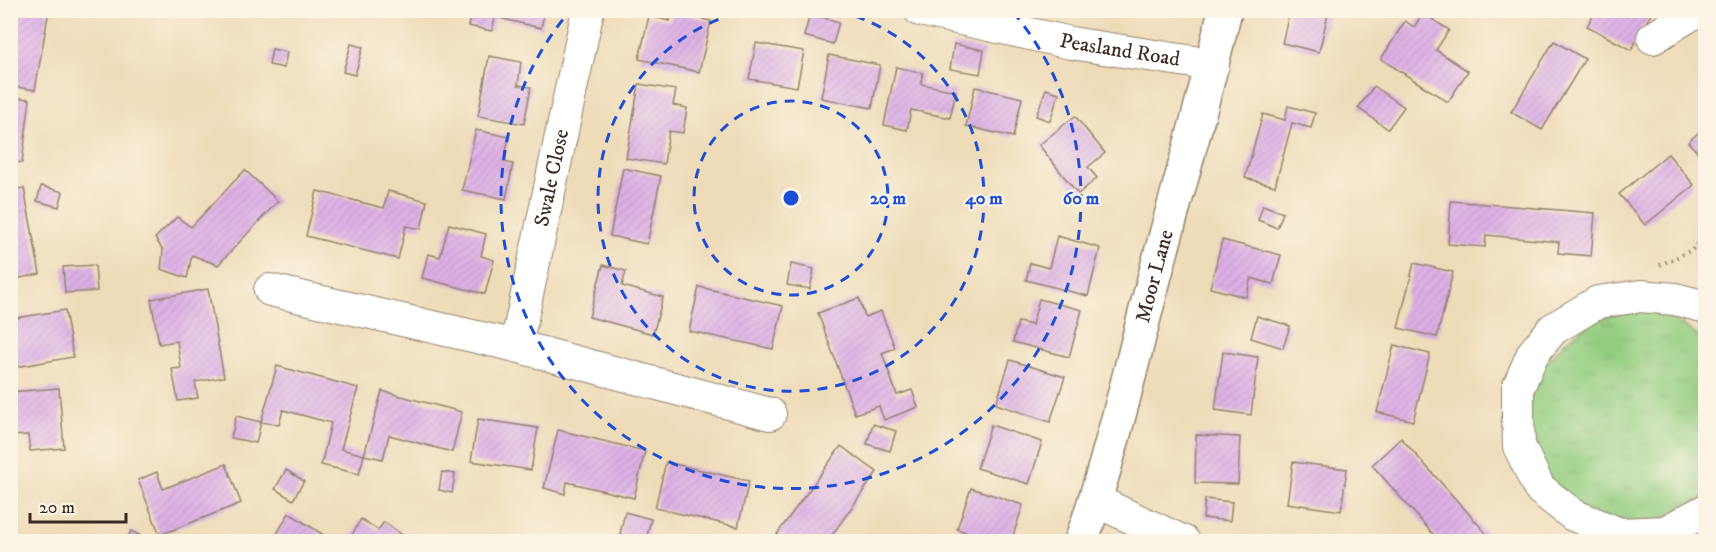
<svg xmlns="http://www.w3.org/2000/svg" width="1716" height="552" viewBox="0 0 1716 552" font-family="'IM FELL DW Pica',serif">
<defs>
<pattern id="grass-tufts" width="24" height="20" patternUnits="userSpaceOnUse" patternTransform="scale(1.5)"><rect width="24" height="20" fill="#93cd80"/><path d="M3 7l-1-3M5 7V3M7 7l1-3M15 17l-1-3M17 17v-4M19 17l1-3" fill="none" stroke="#80b06e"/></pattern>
<pattern id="building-hatch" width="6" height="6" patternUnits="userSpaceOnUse" patternTransform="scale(1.5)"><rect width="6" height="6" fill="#ddb1e6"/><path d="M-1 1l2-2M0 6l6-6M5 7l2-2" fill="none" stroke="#bf98c5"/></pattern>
</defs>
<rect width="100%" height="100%" fill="#fcf5e5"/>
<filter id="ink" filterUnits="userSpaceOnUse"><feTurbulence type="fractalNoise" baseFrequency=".0167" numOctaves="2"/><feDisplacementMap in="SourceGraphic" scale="12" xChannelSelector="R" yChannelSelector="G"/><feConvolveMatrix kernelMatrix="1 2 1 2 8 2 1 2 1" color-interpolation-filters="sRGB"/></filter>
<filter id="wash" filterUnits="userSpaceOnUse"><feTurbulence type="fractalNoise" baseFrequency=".008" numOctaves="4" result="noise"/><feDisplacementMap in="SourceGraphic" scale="24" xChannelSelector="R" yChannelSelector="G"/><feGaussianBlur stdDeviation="1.35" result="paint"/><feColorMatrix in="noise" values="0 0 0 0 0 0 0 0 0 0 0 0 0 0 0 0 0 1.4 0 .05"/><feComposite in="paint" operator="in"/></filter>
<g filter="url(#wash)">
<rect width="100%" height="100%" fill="#eedcb9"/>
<path fill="url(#grass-tufts)" stroke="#677c4f" stroke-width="1.5" d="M1650,311L1681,324L1705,341L1706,496L1666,519L1623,523L1583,509L1556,487L1541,466L1528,430L1530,394L1543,367L1564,343L1592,321L1617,314Z"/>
<g id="blocks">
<g fill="url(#building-hatch)">
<path d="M10,10H49L35,90L10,86Z"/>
<path d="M472,10H545L541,28L495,17L492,31L468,26Z"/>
<path d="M1290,10H1329L1319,52L1282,43Z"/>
<path d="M1596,10H1653L1631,50L1587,26Z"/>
<path d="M672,12L711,21L699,72L639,59L649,16L670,21Z"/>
<path d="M1423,13L1449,30L1436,50L1468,71L1448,102L1381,59L1405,21L1414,27Z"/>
<path d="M810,14L839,22L833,44L804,36Z"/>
<path d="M1554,41L1585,59L1542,130L1511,112Z"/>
<path d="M756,43L804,51L797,87L749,79Z"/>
<path d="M351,44L363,47L355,75L343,72Z"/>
<path d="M954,44L984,50L980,74L950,69Z"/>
<path d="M272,49L287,52L284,68L269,65Z"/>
<path d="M829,55L880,65L872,108L821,98Z"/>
<path d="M489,56L521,62L518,85L531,87L524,124L478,116Z"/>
<path d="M896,67L923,73L921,84L956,91L950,118L911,110L907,130L884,125Z"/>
<path d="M639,84L676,90L673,105L687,108L683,133L669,131L664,164L626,158Z"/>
<path d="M1374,86L1404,107L1388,129L1358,108Z"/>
<path d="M975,87L1022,98L1013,137L966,126Z"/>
<path d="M1046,89L1059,93L1050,121L1036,116Z"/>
<path d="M10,97L30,99L22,163L10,161Z"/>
<path d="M1288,106L1315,113L1311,128L1292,123L1275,186L1245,178L1263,114L1285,120Z"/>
<path d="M1075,116L1105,153L1088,167L1097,178L1078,194L1039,145Z"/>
<path d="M1706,126V161L1688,142Z"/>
<path d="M476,130L509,137L504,162L513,164L506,199L462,190Z"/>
<path d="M1668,154L1694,185L1645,225L1619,194Z"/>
<path d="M623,168L661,176L647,244L610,236Z"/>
<path d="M245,170L278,201L218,265L192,255L187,278L161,269L163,250L155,238L177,217L191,227Z"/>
<path d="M41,186L63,192L59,207L37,201Z"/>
<path d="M24,188L40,274L10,280V190Z"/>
<path d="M317,191L384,208L388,191L427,201L421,229L406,226L398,259L306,236Z"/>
<path d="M1451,201L1595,213L1591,256L1558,253L1559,242L1486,235L1485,247L1448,244Z"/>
<path d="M1263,205L1283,213L1277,228L1258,220Z"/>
<path d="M449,224L486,234L481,256L494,260L485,294L422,278L428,254L440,257Z"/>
<path d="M1057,236L1100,248L1088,296L1026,280L1030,263L1049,268Z"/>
<path d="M1222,240L1281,255L1273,284L1251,278L1246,297L1210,288Z"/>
<path d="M1414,263L1453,272L1437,337L1398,328Z"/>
<path d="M791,264L814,269L810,289L787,285Z"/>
<path d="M95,265L97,291L65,293L63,267Z"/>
<path d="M603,265L626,271L622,286L663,297L653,334L589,317Z"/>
<path d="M699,287L783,306L773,349L689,331Z"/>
<path d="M208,289L224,377L195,382L198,398L178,401L172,369L181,368L177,341L159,344L151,299Z"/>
<path d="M859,298L865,317L881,311L895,348L882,353L897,395L912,390L918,407L884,420L879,406L855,414L818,313Z"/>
<path d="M1039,299L1082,310L1069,357L1013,342L1018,322L1032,325Z"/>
<path d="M65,310L73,357L10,368V319Z"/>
<path d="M1257,316L1290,326L1283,348L1251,338Z"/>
<path d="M1394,345L1430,354L1413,421L1377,412Z"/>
<path d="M1223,352L1258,357L1251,415L1215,410Z"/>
<path d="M1010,360L1065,377L1050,422L996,404Z"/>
<path d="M277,366L358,388L341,449L364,455L359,474L321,465L331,423L283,410L279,425L261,422Z"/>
<path d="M59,388L64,448L30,451L28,435L11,436L10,392Z"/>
<path d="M382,391L462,412L452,452L389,435L383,459L364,455Z"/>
<path d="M236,416L261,422L256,443L231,438Z"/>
<path d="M478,419L538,428L531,470L471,461Z"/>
<path d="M873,424L896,431L890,451L867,444Z"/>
<path d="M991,425L1042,442L1029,484L977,468Z"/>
<path d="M558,430L645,451L634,498L567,482L565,494L544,488Z"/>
<path d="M1196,435L1240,437L1238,484L1195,483Z"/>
<path d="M1401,438L1494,542H1440L1372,465Z"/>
<path d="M841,446L877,472L827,542H787L777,534Z"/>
<path d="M666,462L749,481L738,527L655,508Z"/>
<path d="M1293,462L1347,469L1341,511L1287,503Z"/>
<path d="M226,464L241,503L160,535L138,480L157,472L163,489Z"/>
<path d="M286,470L304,481L293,500L275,489Z"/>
<path d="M442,472L455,474L452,493L439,490Z"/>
<path d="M971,488L1023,505L1011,542H994L957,529Z"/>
<path d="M1205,499L1232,502L1230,521L1203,518Z"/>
<path d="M625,512L651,519L646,540L620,534Z"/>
<path d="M289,513L335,542H272Z"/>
<path d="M361,519L378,530L384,522L404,536L400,542H348Z"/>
<path d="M131,531L153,542H126Z"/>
</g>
</g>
</g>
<g filter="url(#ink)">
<use href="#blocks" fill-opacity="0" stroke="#94836c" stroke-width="1.5"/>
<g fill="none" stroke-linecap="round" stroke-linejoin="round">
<g stroke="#94836c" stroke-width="34">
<g id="minor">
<path id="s1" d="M920,10L1071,43L1213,65"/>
<path d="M1653,38L1698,10"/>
<path d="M270,290L516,346L770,414"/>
<path d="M1706,307L1675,299L1641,296L1598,302L1553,329L1533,353L1518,388V418L1519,446L1539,488L1573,515L1620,534L1665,532L1706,510"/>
<path id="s2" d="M516,346L588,10"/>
<path d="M1096,501L1184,542"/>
</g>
</g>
<g stroke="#94836c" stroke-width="36">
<g id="tertiary">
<path id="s3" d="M1081,542C1111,457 1130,369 1153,283C1177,192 1204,102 1225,10"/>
</g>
</g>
<path stroke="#94836c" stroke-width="4" stroke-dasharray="1.5 4.5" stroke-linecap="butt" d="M1660,265L1692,250L1706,235"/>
<use href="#minor" stroke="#fff" stroke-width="32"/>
<use href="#tertiary" stroke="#fff" stroke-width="33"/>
</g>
</g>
<g fill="none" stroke="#1d4ed8" stroke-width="3" stroke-dasharray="10 8">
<circle cx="791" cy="198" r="97"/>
<path d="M838 11A193 193 0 1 1 744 11"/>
<path d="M1013 12A290 290 0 1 1 569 12"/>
</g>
<g text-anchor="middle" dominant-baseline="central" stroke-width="4.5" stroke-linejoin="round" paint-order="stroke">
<g font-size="21" fill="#3b2a1e" stroke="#fcf5e5">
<text stroke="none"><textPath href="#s1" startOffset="204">Peasland Road</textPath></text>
<text stroke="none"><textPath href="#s2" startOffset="172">Swale Close</textPath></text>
<text stroke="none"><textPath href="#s3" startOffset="276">Moor Lane</textPath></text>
</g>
</g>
<circle cx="791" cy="198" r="9" fill="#1d4ed8" stroke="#fcf5e5" stroke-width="3"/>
<g font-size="18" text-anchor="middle" font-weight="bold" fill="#1d4ed8" stroke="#fcf5e5" stroke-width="4.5" stroke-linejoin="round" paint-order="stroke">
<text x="888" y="204">20 m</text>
<text x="984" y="204">40 m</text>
<text x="1081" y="204">60 m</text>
</g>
<rect width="1716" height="552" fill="none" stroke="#fcf5e5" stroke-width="36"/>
<path d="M30 513v9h96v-9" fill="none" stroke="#3b2a1e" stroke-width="3"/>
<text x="39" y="513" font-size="18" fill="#3b2a1e" stroke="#fcf5e5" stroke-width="4.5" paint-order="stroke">20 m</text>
</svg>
